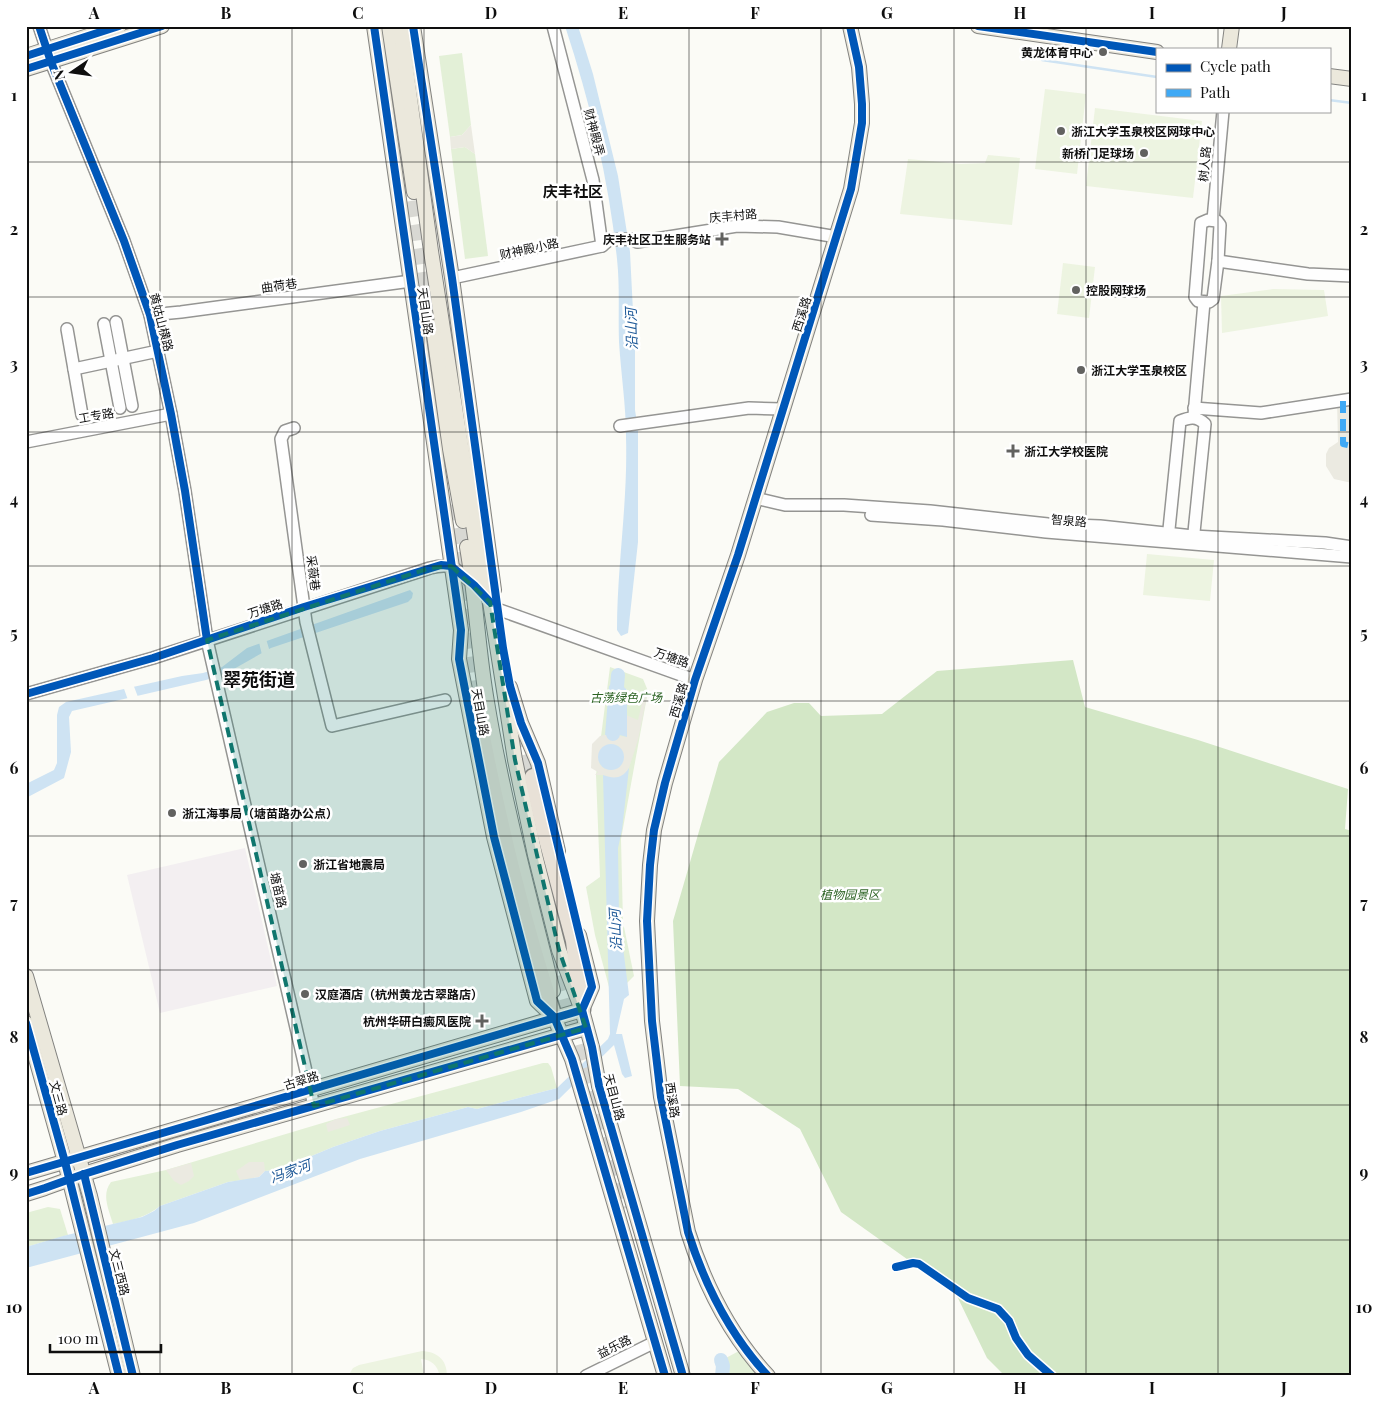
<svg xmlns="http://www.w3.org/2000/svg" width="1378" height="1402" viewBox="0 0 1378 1402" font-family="'Playfair Display','Noto Sans SC',serif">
<rect width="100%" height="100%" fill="#fbfbf6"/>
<path fill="#f3eff1" d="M245,848L277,986L160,1013L127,875Z"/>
<g fill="#e3f0d7">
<path d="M462,53L471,125L462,135L450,137L439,56Z"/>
<path d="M465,147L475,154L488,256L465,259L451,149Z"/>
<path d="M610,667L643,679L648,691L621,839L623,922L634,976L612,998L595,935L586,887L600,877L596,775Z"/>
<path d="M543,1063H548L551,1067L557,1088L477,1109L468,1107L380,1131L333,1147L278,1170L265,1171L251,1179L228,1182L160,1206C147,1217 130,1221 113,1224C109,1210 101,1195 111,1182L166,1170L336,1119Z"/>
<path d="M48,1207L60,1209L68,1235L26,1247V1213Z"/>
<path d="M739,1351L757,1376H725L724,1359Z"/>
</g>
<path fill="#d3e7c6" d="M1073,660L1085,707L1198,740L1348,789L1345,829L1352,831V1376H1005L987,1358L956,1294L841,1212L800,1129L738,1089L680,1086L673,921L719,762L767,712L794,703H809L821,716L882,714L937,671Z"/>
<g fill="#edf4e1">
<path d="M1045,89L1086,94L1077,174L1035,169Z"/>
<path d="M1095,108L1202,121L1193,198L1086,186Z"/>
<path d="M988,155L1020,158L1012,225L900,214L908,159L961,164L985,163Z"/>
<path d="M1063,263L1095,267L1089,318L1057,314Z"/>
<path d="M1273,289L1324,290L1328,316L1222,333L1221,296Z"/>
<path d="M1147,554L1214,560L1210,601L1143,595Z"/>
<path d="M422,1351C438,1352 447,1360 447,1376H440C437,1365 432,1360 421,1359L424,1376H362L361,1373L357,1376H348L353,1368L359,1365Z"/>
</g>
<g fill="#ebeae1" fill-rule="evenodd">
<path d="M471,125L475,154L465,147L451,149L450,137L462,135Z"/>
<path d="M1352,399V483L1334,479L1326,466V454L1329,448L1338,442L1337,401Z"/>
<path d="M648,691L638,740L629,768L625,775L617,778H611L603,775H595L598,772L591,768L592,744L600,736L609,734L626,737V715L638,720L644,695ZM610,744L619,746L605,769L599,763Z"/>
<path d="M347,1118L350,1125L328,1132L326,1124L336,1119Z"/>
<path d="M249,1162H264L265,1171L259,1177L240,1180L236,1171Z"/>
<path d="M191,1163L194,1176L189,1181L181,1185L174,1181L166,1170Z"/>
</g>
<g fill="#cee3f3">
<path d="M565,26H578L593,74L618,176L630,252L635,351V410L638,429V542L628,633L621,636L617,630C617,566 628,502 626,437C626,406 621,374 619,342C618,315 620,287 617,259C609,180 590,102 565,26Z"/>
<path d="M410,590L413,593L412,598L408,602L271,648L225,674L206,680L72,711L69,717L71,752L64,778L26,798V784L54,770L57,763V715L59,707L66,702L182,676L203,673L222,667L247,648Z"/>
<path d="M617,680L627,690V737L616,734L605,735L609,686Z"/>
<circle cx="611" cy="757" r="13"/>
<path d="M629,768L622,830L618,848L619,915L629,995L624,999L616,1034H622L632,1076L625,1078L622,1074L614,1045L559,1099L521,1112L360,1159L194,1223L26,1268V1247L63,1236L142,1217L154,1211L160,1206L228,1182L259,1177L265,1171L278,1170L333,1147L380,1131L468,1107L477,1109L557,1088L608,1039L610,1034L603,775C614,779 622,779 629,768Z"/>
</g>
<g fill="#fbfbf6">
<path d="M266,639L270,652L262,655L259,642Z"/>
<path d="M133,684L138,697L128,700L123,686Z"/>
</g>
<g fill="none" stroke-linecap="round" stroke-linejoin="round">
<g stroke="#cee3f3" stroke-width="2.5">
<path d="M1042,60L1157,77"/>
<path d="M1329,100L1352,103"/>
</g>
<g stroke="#cee3f3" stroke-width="14">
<path d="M613,734L618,675"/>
<path d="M721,1360L723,1366L722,1376"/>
</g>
<g stroke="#d8d8d3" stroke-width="16" stroke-dasharray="16 8" stroke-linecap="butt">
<path d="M409,177L433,343"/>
<path d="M455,504L465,563"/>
<path d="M463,561L467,643L476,706"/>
<path d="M520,731L533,777"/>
<path d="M550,953L623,1209"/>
</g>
<g stroke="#959593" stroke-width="14">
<g id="minor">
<path d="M39,26L51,62L124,241L150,315L171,414L185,491L207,640L314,1106"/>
<path d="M553,26L593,180L602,246"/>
<path d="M1208,220L1217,221L1220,225L1218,261L1213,299L1209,302L1198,301L1195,297L1201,223Z"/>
<path d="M1213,220L1223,111"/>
<path d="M1218,261L1308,274L1352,276"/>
<path d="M452,278L602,246L609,240L632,239L637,242L737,226L778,227L837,237"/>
<path d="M150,315L181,312L411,281"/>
<path d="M116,322L132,406"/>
<path d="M104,324L120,408"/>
<path d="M67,329L82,415"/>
<path d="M74,369L158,351"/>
<path d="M1194,408L1261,413L1352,399"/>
<path d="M1194,415L1204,302"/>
<path d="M620,426L749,408L782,409"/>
<path d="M294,428L285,431L281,439L306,622L332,726L445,700"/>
<path d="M26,442L171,414"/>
<path d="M755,498L785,505H844L930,511L1048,524L1100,526L1193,536L1325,543L1352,547"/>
<path d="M871,515L943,520L1046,532L1352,557"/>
<path d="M1168,539L1180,421C1190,417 1197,416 1205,424L1193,542"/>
<path d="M487,600L497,609L695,680"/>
<path d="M26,694L153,658L430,568C455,562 457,570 475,586"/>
<path d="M586,1376L655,1342"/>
</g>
</g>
<g stroke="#838380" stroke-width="16">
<g id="major">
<path d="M374,26L461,630L459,659L494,837L537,1001L554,1017L572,1059L665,1376"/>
<path d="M389,26L414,192"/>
<path d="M400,26L431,251L477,550L490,602L515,760L535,855L559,950L582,1010L592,1047"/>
<path d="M413,26L452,278L494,590"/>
<path d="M978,26L1157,52"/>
<path d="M1229,49L1232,26"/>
<path d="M26,56L119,26"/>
<path d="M26,69L162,26"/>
<path d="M1329,76L1352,79"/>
<path d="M433,327L450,449L463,521"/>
<path d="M467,547C476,598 478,650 487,702C503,799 529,895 553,991"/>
<path d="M510,687L521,723L538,763L558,851"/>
<path d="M579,935L592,987L582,1010"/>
<path d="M26,976L90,1196L133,1376"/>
<path d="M26,1023L65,1162L119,1376"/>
<path d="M599,1086L683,1376"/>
<path d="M26,1173L582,1010"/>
<path d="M26,1194L45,1188L84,1174L177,1145L586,1028"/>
<path d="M768,1376C730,1335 705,1286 688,1232L661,1097L652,1021L647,921L650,865L654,830L665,783L695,680L738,555L851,189L862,123V104L859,67L850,26"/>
</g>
</g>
<g stroke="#838380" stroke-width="19">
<g id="highway">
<path d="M476,706C496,813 520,914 554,1017"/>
<path d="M533,777L545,832L574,941L582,1010"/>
</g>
</g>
<use href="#minor" stroke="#fefefe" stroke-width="11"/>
<use href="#major" stroke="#ebe8dc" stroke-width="14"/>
<use href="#highway" stroke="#e8e1d7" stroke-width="16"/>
<g stroke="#838380" stroke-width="16" stroke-linecap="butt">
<path id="major-bridge" d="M592,1047L599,1086"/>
</g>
<use href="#major-bridge" stroke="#ebe8dc" stroke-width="14"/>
<path stroke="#3fa9f5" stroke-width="6" stroke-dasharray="12 6" stroke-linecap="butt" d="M1343,401V444L1352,446"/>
<g stroke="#fff" stroke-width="11">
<g id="cycleway">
<path d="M39,26L51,62L124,241L150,315L171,414L185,491L207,640"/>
<path d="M374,26L461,630L459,659L494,837L537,1001L554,1017L572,1059L665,1376"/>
<path d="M413,26L452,278L503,648L510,686L521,723L538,763L592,987L582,1010L592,1047L599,1086L683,1376"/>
<path d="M978,26L1157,52"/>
<path d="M26,56L119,26"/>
<path d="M26,69L162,26"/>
<path d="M26,694L153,658L304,607L441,565L451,566L474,585L490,602"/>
<path d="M26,1023L65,1162L119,1376"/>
<path d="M26,1173L582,1010"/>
<path d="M84,1174L133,1376"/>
<path d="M26,1194L45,1188L84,1174L177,1145L586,1028"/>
<path d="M896,1267L913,1263L919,1264L968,1298L998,1309L1009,1321L1016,1338L1028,1355L1052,1376"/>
<path d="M768,1376C730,1335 705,1286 688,1232L661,1097L652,1021L647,921L650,865L654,830L665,783L695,680L738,555L851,189L862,123V104L859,67L850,26"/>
</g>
</g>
<use href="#cycleway" stroke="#0057b8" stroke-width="8"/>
</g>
<path fill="#0f766e" fill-opacity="0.2" stroke="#0f766e" stroke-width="4" stroke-dasharray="10 6" stroke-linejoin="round" d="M451,566L490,602L515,760L559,950L586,1028L314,1106L207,640L430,568Z"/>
<path fill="none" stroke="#0f0f0f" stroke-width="1" stroke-opacity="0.55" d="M160,26V1376M292,26V1376M424,26V1376M557,26V1376M689,26V1376M821,26V1376M954,26V1376M1086,26V1376M1218,26V49M1218,111V1376M26,162H1352M26,297H1352M26,432H1352M26,566H1352M26,701H1352M26,836H1352M26,970H1352M26,1105H1352M26,1240H1352"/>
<g fill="#626260" stroke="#fff" stroke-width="2">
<circle cx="1103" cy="52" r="5"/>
<circle cx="1061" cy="131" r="5"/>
<circle cx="1144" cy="153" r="5"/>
<path d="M719.5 231.5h5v5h5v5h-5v5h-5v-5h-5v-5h5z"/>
<circle cx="1076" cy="290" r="5"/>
<circle cx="1081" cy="370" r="5"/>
<path d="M1010.5 443.5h5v5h5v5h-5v5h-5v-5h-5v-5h5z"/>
<circle cx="172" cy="813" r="5"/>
<circle cx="303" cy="864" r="5"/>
<circle cx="305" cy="994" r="5"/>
<path d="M479.5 1013.5h5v5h5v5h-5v5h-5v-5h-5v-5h5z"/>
</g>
<g text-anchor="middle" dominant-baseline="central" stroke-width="5" stroke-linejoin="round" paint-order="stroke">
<g font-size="12" font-weight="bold" fill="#0f0f0f" stroke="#fff" text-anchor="start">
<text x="1093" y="52" text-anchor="end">黄龙体育中心</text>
<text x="1071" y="131">浙江大学玉泉校区网球中心</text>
<text x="1134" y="153" text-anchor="end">新桥门足球场</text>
<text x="711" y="239" text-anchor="end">庆丰社区卫生服务站</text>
<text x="1086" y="290">控股网球场</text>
<text x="1091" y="370">浙江大学玉泉校区</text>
<text x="1024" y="451">浙江大学校医院</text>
<text x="182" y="813">浙江海事局（塘苗路办公点）</text>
<text x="313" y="864">浙江省地震局</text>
<text x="315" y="994">汉庭酒店（杭州黄龙古翠路店）</text>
<text x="471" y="1021" text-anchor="end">杭州华研白癜风医院</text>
</g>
<g font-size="12" fill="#0f0f0f" stroke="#fff">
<text transform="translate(595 132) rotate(75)">财神殿弄</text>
<text transform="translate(1204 164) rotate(-85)">树人路</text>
<text transform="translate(733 215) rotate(-5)">庆丰村路</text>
<text transform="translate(529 248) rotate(-12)">财神殿小路</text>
<text transform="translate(279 285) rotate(-8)">曲荷巷</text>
<text transform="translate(426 311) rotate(82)">天目山路</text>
<text transform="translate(801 314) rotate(-72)">西溪路</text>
<text transform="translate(162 322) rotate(75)">黄姑山横路</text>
<text transform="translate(96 415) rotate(-10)">工专路</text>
<text transform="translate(1069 520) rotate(5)">智泉路</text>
<text transform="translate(314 573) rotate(83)">采薇巷</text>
<text transform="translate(265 608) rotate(-18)">万塘路</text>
<text transform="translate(672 657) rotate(19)">万塘路</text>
<text transform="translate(678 700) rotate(-74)">西溪路</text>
<text transform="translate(481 712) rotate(80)">天目山路</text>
<text transform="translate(279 890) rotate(77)">塘苗路</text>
<text transform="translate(301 1080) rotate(-17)">古翠路</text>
<text transform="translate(615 1097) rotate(75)">天目山路</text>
<text transform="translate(59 1098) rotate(75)">文三路</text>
<text transform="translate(673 1100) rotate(81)">西溪路</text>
<text transform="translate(120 1272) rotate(76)">文三西路</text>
<text transform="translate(614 1346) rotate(-26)">益乐路</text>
</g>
<g font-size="12" font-style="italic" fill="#2c6324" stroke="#fff">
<text x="626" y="697">古荡绿色广场</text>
<text x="850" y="894">植物园景区</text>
</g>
<g font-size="14" font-style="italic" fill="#215b99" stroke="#fff">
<text transform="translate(631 329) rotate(-92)">沿山河</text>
<text transform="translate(615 930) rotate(-93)">沿山河</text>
<text transform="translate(290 1171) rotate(-20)">冯家河</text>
</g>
<g font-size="15" font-weight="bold" fill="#0f0f0f" stroke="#fff">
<text x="573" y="191">庆丰社区</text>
</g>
<g font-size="18" font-weight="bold" fill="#0f0f0f" stroke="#fff">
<text x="259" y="679">翠苑街道</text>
</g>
</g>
<rect width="1378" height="1402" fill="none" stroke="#ffffff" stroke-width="55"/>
<rect x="1156" y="48" width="175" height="65" fill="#ffffff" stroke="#9f9f9f"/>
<rect x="1166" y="64" width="25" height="8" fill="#0057b8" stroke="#9f9f9f"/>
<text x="1200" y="72" font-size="15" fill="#0f0f0f">Cycle path</text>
<rect x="1166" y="89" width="25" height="8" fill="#3fa9f5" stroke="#9f9f9f"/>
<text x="1200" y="98" font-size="15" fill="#0f0f0f">Path</text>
<g transform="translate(72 72) rotate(257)" stroke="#ffffff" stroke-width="4" paint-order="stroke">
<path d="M0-4L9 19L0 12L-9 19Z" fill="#0f0f0f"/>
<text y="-8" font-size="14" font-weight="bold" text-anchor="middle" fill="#0f0f0f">N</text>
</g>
<path d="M50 1344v8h111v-8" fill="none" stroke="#0f0f0f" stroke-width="2.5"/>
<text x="58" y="1344" font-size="15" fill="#0f0f0f" stroke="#ffffff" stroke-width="4" paint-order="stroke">100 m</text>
<rect x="28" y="28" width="1322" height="1346" fill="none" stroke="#0f0f0f" stroke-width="2"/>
<g font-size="16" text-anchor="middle" font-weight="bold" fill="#0f0f0f">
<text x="94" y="19">A</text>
<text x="226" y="19">B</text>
<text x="358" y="19">C</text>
<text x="491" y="19">D</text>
<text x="623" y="19">E</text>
<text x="755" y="19">F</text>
<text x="887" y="19">G</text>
<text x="1020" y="19">H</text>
<text x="1152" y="19">I</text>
<text x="1284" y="19">J</text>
<text x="14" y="101">1</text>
<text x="1364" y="101">1</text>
<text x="14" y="235">2</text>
<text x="1364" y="235">2</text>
<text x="14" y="370">3</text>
<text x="1364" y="370">3</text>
<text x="14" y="505">4</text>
<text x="1364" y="505">4</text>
<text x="14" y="639">5</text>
<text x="1364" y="639">5</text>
<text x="14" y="774">6</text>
<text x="1364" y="774">6</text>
<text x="14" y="909">7</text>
<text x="1364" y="909">7</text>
<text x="14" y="1043">8</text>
<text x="1364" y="1043">8</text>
<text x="14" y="1178">9</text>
<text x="1364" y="1178">9</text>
<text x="14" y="1313">10</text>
<text x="1364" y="1313">10</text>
<text x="94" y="1394">A</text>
<text x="226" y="1394">B</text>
<text x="358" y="1394">C</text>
<text x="491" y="1394">D</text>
<text x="623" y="1394">E</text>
<text x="755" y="1394">F</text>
<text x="887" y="1394">G</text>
<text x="1020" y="1394">H</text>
<text x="1152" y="1394">I</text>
<text x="1284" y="1394">J</text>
</g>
</svg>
